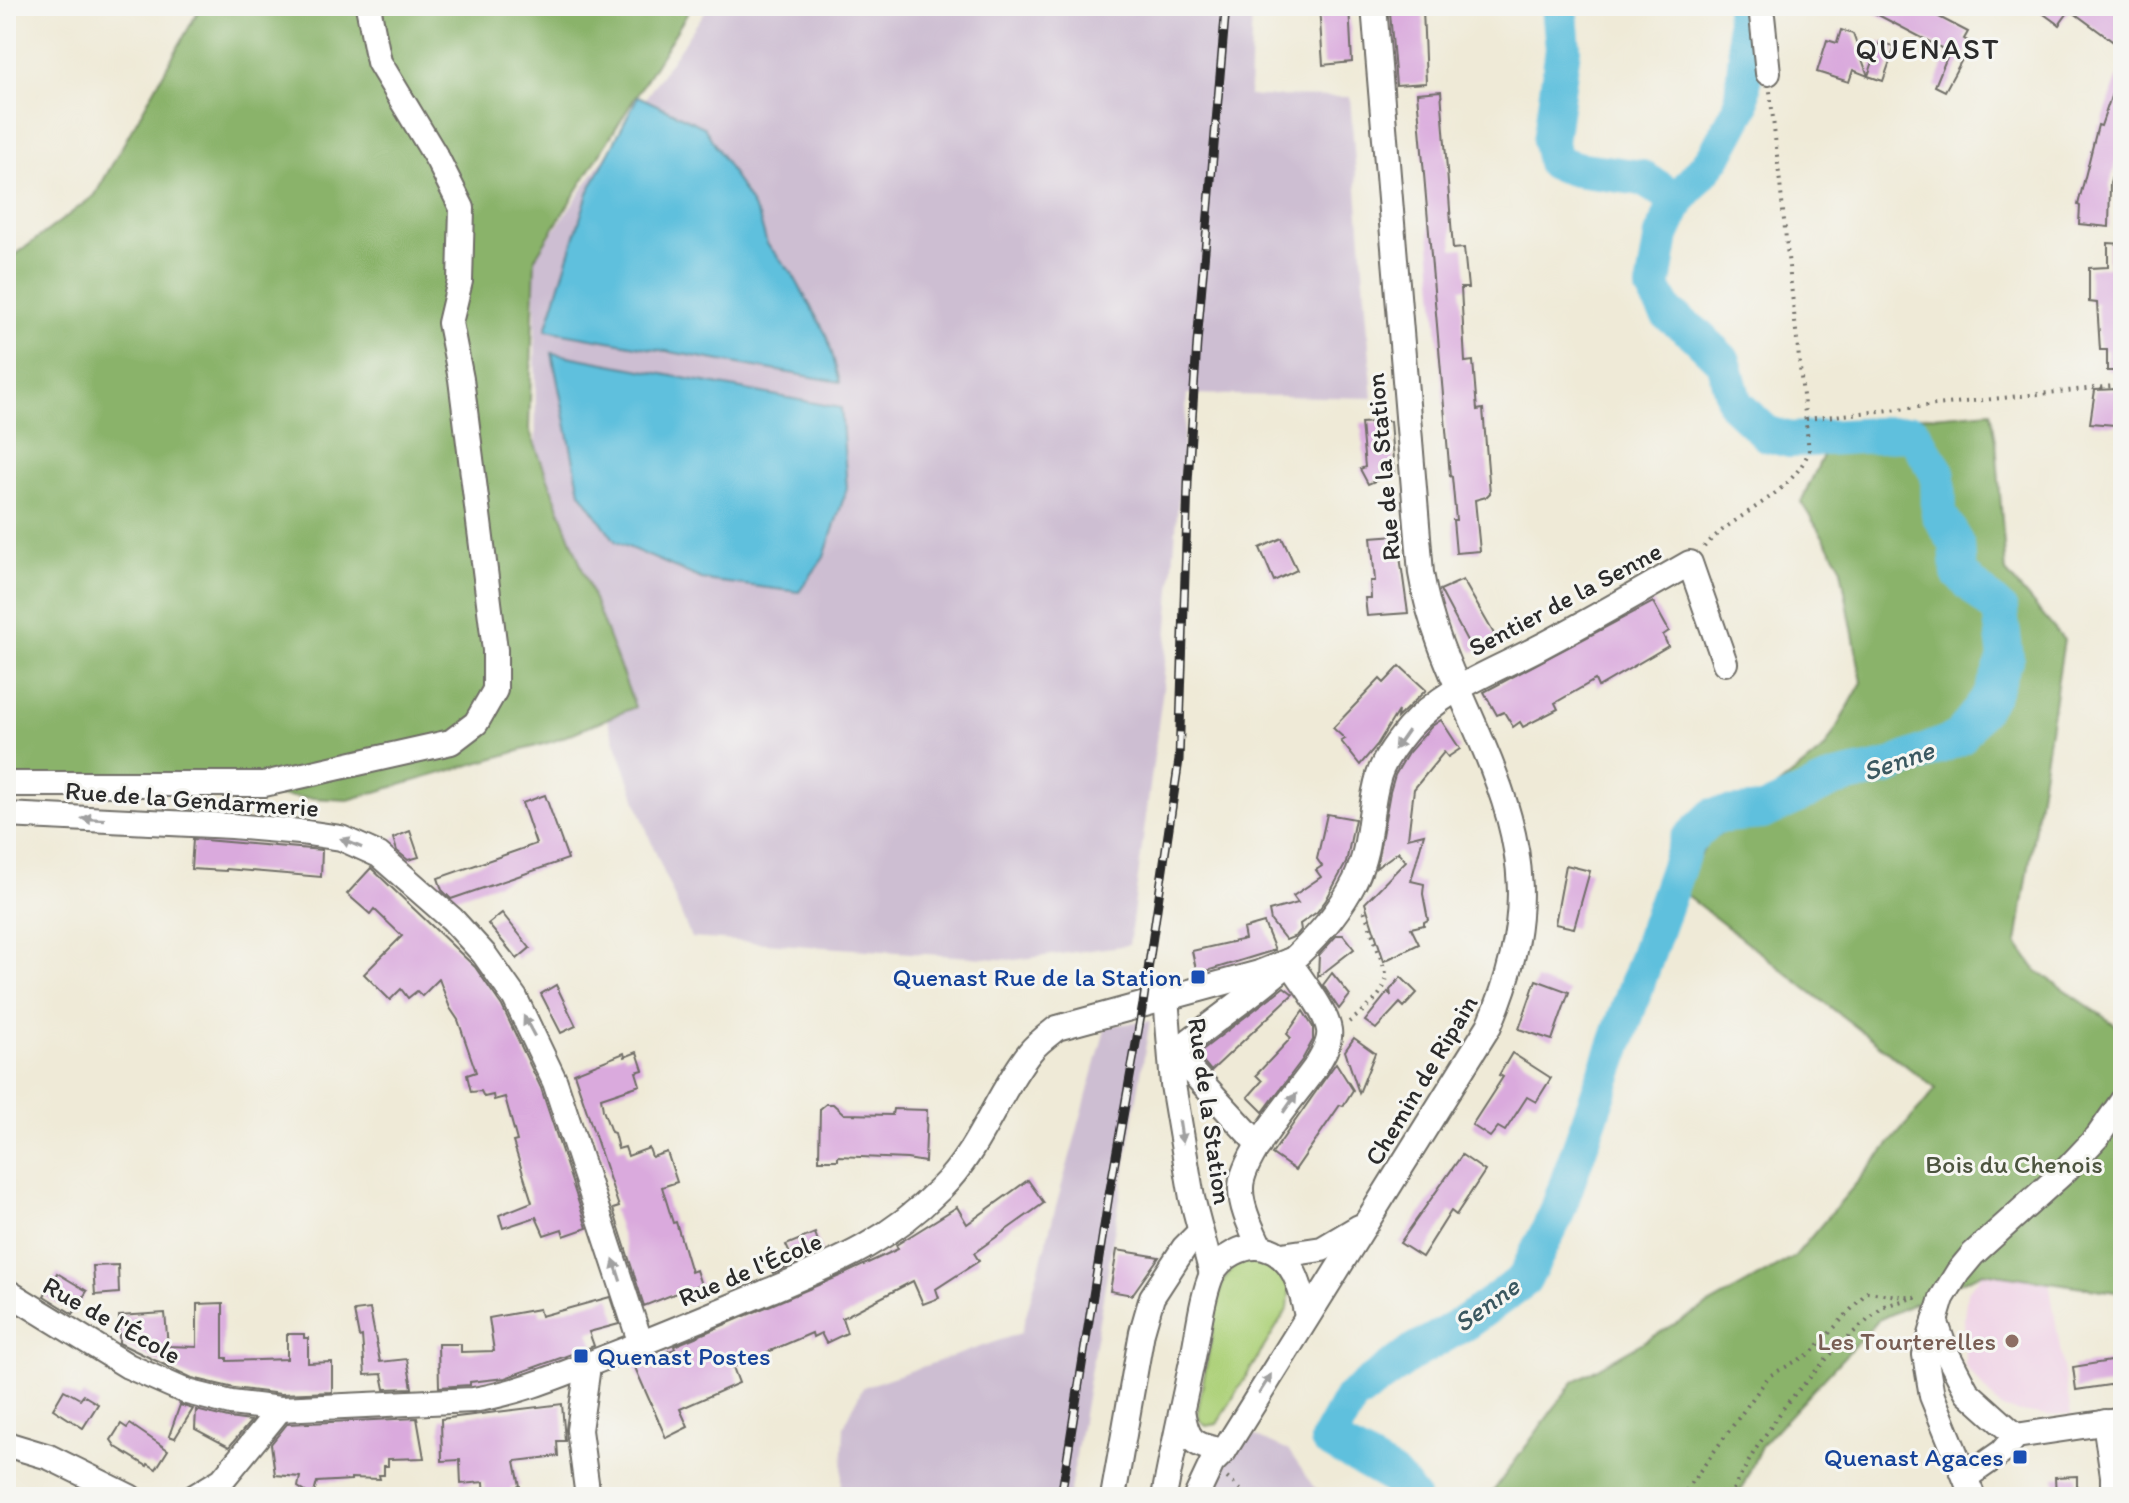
<svg xmlns="http://www.w3.org/2000/svg" width="2129" height="1503" viewBox="0 0 2129 1503" font-family="Itim,sans-serif">
<rect width="100%" height="100%" fill="#f6f6f2"/>
<filter id="ink" filterUnits="userSpaceOnUse"><feTurbulence type="fractalNoise" baseFrequency=".0125" numOctaves="2"/><feDisplacementMap in="SourceGraphic" scale="16" xChannelSelector="R" yChannelSelector="G"/><feConvolveMatrix kernelMatrix="1 2 1 2 8 2 1 2 1" color-interpolation-filters="sRGB"/></filter>
<filter id="wash" filterUnits="userSpaceOnUse"><feTurbulence type="fractalNoise" baseFrequency=".006" numOctaves="4" result="noise"/><feDisplacementMap in="SourceGraphic" scale="32" xChannelSelector="R" yChannelSelector="G"/><feGaussianBlur stdDeviation="1.8" result="paint"/><feColorMatrix in="noise" values="0 0 0 0 0 0 0 0 0 0 0 0 0 0 0 0 0 1.4 0 .05"/><feComposite in="paint" operator="in"/></filter>
<g filter="url(#wash)">
<rect width="100%" height="100%" fill="#efead7"/>
<path fill="#efd0e5" d="M1983,1272L2049,1281L2071,1415L2047,1416L2002,1409L1965,1366L1964,1317L1967,1292Z"/>
<g fill="#cdbed2">
<path d="M709,6H1252L1249,96L1350,97L1373,398L1187,394L1163,688L1129,945L1014,960L691,938L650,839L536,520L535,258Z"/>
<path d="M1150,1021L1069,1497H841L844,1426L863,1387L1021,1333L1106,1026Z"/>
<path d="M1238,1429L1289,1451L1313,1486L1328,1497H1196Z"/>
</g>
<path fill="#aed17a" stroke="#6c7e52" stroke-width="2" d="M1244,1260L1261,1261L1281,1268L1290,1286L1288,1308L1217,1424L1206,1426L1199,1419L1198,1409L1221,1286L1231,1269Z"/>
<g fill="#8ab36a" stroke="#5a6f4a" stroke-width="2">
<path d="M201,6H692L535,258L529,429L635,707L554,741L348,800L6,781V262L95,195Z"/>
<path d="M1991,411L1996,441L2006,572L2064,640L2017,943L2036,970L2123,1030V1293L1983,1272L1878,1320L1761,1446L1738,1497H1489L1573,1382L1795,1256L1936,1089L1682,892L1706,845L1825,748L1862,682L1840,564L1801,502L1838,424Z"/>
</g>
<g fill="#5fc0dd" stroke="#457684" stroke-width="2">
<path d="M638,96L704,127L759,217L767,244L792,273L827,336L840,382L546,330L588,193Z"/>
<path d="M552,353L841,408L847,488L824,557L799,592L704,580L616,542L580,492Z"/>
</g>
<g fill="none" stroke-linecap="round" stroke-linejoin="round">
<g stroke="#5fc0dd" stroke-width="36">
<path d="M1559,6L1563,48L1550,142L1554,162L1576,169L1642,178L1678,200"/>
<path d="M1411,1497L1392,1476L1328,1440L1351,1398L1411,1354L1466,1322L1524,1280L1556,1215L1687,841L1713,816L1763,812L1835,779L1886,768L1959,738L1991,695L2006,658L2000,611L1959,573L1957,544L1939,514L1938,474L1913,433L1790,440L1767,434L1735,404L1723,361L1694,333L1668,314L1653,289L1662,235L1678,200L1715,156L1741,107L1746,54L1743,6"/>
</g>
</g>
<g id="blocks">
<g fill="#daaadd">
<path d="M1319,6H1349L1352,62L1323,65Z"/>
<path d="M1861,6H1918L1968,32L1964,39L1971,43L1945,91L1935,86L1949,52Z"/>
<path d="M2033,6H2114L2123,13V49L2070,10L2059,25Z"/>
<path d="M1423,9L1426,83L1396,85L1390,12Z"/>
<path d="M1841,30L1853,34L1868,76L1853,70L1849,82L1817,72L1827,40L1837,43Z"/>
<path d="M1880,42L1895,47L1883,81L1868,76Z"/>
<path d="M2120,70H2123V135L2110,184L2109,227L2079,224L2080,206L2078,205L2098,125L2101,126Z"/>
<path d="M1441,91L1453,249L1464,248L1468,288H1461L1465,362L1473,361L1477,410L1483,409L1490,493L1486,497L1475,500L1480,551L1456,553L1453,520H1456L1452,477L1450,476L1417,93Z"/>
<path d="M2108,243L2123,244V371H2107V350H2100L2097,303L2089,302V268L2108,267Z"/>
<path d="M2118,389L2115,425L2090,423L2095,390Z"/>
<path d="M1390,421L1394,473L1368,484L1360,469L1365,467L1361,423Z"/>
<path d="M1397,535L1408,613L1367,616L1365,598H1371L1370,581H1375L1371,537Z"/>
<path d="M1282,538L1297,570L1274,581L1260,548Z"/>
<path d="M1463,580L1497,639L1473,652L1440,590Z"/>
<path d="M1653,602L1669,631L1663,635L1668,646L1598,687L1595,680L1555,703L1558,709L1523,727L1520,722L1513,727L1504,712L1497,715L1484,692Z"/>
<path d="M1400,666L1426,690L1397,718L1398,711L1377,745L1360,765L1341,741L1345,739L1333,728L1380,679L1384,683Z"/>
<path d="M1441,720L1460,749L1448,757L1444,752L1414,789L1408,838L1424,834L1411,881L1424,884L1423,894L1428,920L1424,922V925L1411,928L1419,944L1384,961L1365,903L1406,861L1398,852L1376,868L1390,792L1395,775L1408,753L1432,726Z"/>
<path d="M545,795L568,859L451,899L442,890L438,878L536,844L522,803Z"/>
<path d="M1327,814L1355,819L1346,863L1326,900L1317,912L1300,924L1301,930L1296,936L1286,940L1271,921L1269,911L1298,903L1293,896L1321,877L1316,870L1322,866L1317,859Z"/>
<path d="M410,831L419,857L408,860L397,851L393,838Z"/>
<path d="M193,839L322,850L321,877L226,869V871L191,869Z"/>
<path d="M1566,865L1590,871L1574,928L1555,924Z"/>
<path d="M371,868L475,967L502,1006L541,1088L587,1228L564,1236L562,1229L544,1235L536,1217L503,1228L499,1215L532,1202L513,1142L517,1141L505,1097L494,1100L493,1095L484,1097L481,1091L471,1092L467,1075L476,1072L458,1020L450,1008L439,979L422,996L417,991L408,998L401,989L390,1000L364,974L402,936L374,909L370,914L347,894Z"/>
<path d="M502,913L530,948L517,959L488,924Z"/>
<path d="M1264,923L1275,950L1197,974L1192,951L1245,939L1243,929Z"/>
<path d="M1337,935H1343L1354,949L1318,977L1319,955Z"/>
<path d="M1332,973L1350,995L1339,1009L1323,985Z"/>
<path d="M1401,977L1417,993L1404,1007L1400,1003L1376,1029L1365,1021L1388,992L1391,996L1390,990Z"/>
<path d="M1536,980L1569,992L1552,1040L1519,1029Z"/>
<path d="M556,985L576,1026L561,1033L541,994Z"/>
<path d="M1284,987L1293,994L1211,1071L1197,1054Z"/>
<path d="M1303,1011L1313,1027V1040L1302,1060L1263,1112L1248,1097L1262,1081L1256,1075L1291,1038L1287,1034Z"/>
<path d="M1354,1038L1375,1053L1359,1093L1345,1051Z"/>
<path d="M637,1052L643,1070L636,1072L640,1085L601,1098L603,1110L611,1132L614,1133L618,1149L625,1147L628,1156L649,1148L652,1157L667,1152L677,1182L662,1187L673,1223L676,1222L691,1272L696,1270L701,1285L696,1286L700,1297L683,1302L679,1292L644,1306L613,1209L619,1207L574,1073L624,1053L625,1057Z"/>
<path d="M1512,1053L1551,1078L1536,1102L1527,1097L1505,1131L1498,1127L1490,1137L1472,1125L1503,1077L1499,1075Z"/>
<path d="M1336,1063L1353,1090L1343,1106L1340,1105L1295,1170L1272,1154Z"/>
<path d="M826,1104H833L844,1114L892,1115L893,1109L927,1110L925,1162L907,1159L838,1156V1160H819L820,1109Z"/>
<path d="M1462,1155L1485,1171L1456,1215L1451,1211L1422,1257L1400,1243Z"/>
<path d="M1028,1180L1044,1203L974,1253L979,1261L936,1289L939,1298L923,1304L913,1281L842,1318L847,1333L826,1343L821,1333L813,1337L812,1333L733,1367L739,1383L680,1409L688,1427L666,1438L633,1363L675,1349L674,1346L842,1275L898,1249L896,1245L957,1207L967,1224Z"/>
<path d="M815,1233L822,1252L773,1273L769,1265L791,1256L786,1245Z"/>
<path d="M1117,1250L1159,1257L1132,1295L1110,1291Z"/>
<path d="M118,1265L119,1293L95,1295L93,1266Z"/>
<path d="M57,1273L87,1291L73,1314L44,1296Z"/>
<path d="M610,1297L619,1324L589,1332L594,1346L505,1378L470,1382V1385L439,1387L438,1344H461V1352L494,1351L489,1318L539,1309L541,1316Z"/>
<path d="M223,1303V1358H227V1361L287,1359V1334H304V1338H308V1363L332,1362V1392L281,1394L234,1388L192,1378L119,1343V1316L165,1313L168,1346L197,1347V1304Z"/>
<path d="M370,1309L380,1362L407,1359L412,1388L385,1389L382,1374L365,1375L362,1336L359,1337L354,1311Z"/>
<path d="M2123,1359V1383L2076,1390L2073,1367Z"/>
<path d="M64,1390L80,1399L83,1395L98,1404L83,1428L53,1409Z"/>
<path d="M562,1404L565,1441H557L558,1456L515,1461L520,1486L511,1488L512,1497H485L484,1482L461,1484L460,1460L442,1461L441,1419Z"/>
<path d="M180,1405L193,1409L175,1438L169,1436Z"/>
<path d="M196,1410L228,1418L251,1421L229,1447L195,1429Z"/>
<path d="M417,1418L424,1458L388,1459V1466H384V1475H379L380,1479L351,1478V1480L317,1482L313,1497L298,1487L300,1477L275,1475L271,1444L287,1424Z"/>
<path d="M121,1424L127,1428L130,1424L168,1450L156,1469L148,1464L147,1466L116,1447L111,1440Z"/>
<path d="M2077,1476V1497H2056L2055,1477Z"/>
</g>
</g>
</g>
<g filter="url(#ink)">
<use href="#blocks" fill-opacity="0" stroke="#706e67" stroke-width="2"/>
<g fill="none" stroke-linecap="round" stroke-linejoin="round">
<g stroke="#706e67" stroke-width="28">
<g id="minor">
<path d="M1761,6L1768,73"/>
<path d="M6,784H264L451,742L476,723L495,690V650L461,379L450,323L460,281L462,208L438,160L379,62L368,6"/>
<path d="M6,815L232,826L300,832L341,838L379,855L452,919L484,954L515,998L555,1082L641,1344"/>
<path d="M1166,997L1173,1085L1192,1198L1212,1274"/>
<path d="M1172,1055C1236,1001 1316,958 1355,881C1372,846 1368,810 1379,775C1384,759 1398,741 1408,729C1443,689 1490,673 1536,649C1588,622 1639,592 1690,563L1725,663"/>
<path d="M1172,1055L1193,1073L1259,1145"/>
<path d="M1260,1247C1252,1229 1241,1209 1241,1189C1240,1158 1295,1096 1314,1069C1321,1058 1331,1043 1329,1030C1326,1010 1300,979 1289,961"/>
<path d="M1282,1255L1322,1249L1359,1227"/>
<path d="M6,1291L128,1366L187,1392L231,1403L280,1409L473,1400C523,1392 565,1373 612,1355C663,1335 713,1314 764,1293C833,1264 886,1244 940,1189C980,1150 996,1095 1030,1052C1037,1043 1048,1035 1057,1028L1259,973L1289,961"/>
<path d="M1935,1320L1946,1352L1967,1392L2016,1436"/>
<path d="M588,1366L579,1430L588,1497"/>
<path d="M1182,1410C1187,1442 1193,1445 1224,1451"/>
<path d="M2105,1422L2113,1476V1497"/>
<path d="M6,1444L49,1457L130,1497"/>
<path d="M1966,1477L2002,1452L2016,1436L2123,1420"/>
<path d="M194,1497L222,1480L280,1409"/>
<path d="M1113,1497L1142,1332L1152,1297L1184,1248L1200,1232"/>
<path d="M1164,1497C1173,1448 1184,1400 1194,1352C1199,1327 1202,1297 1212,1274C1220,1257 1246,1243 1264,1248C1295,1256 1301,1289 1307,1316"/>
<path d="M1196,1497L1212,1463L1224,1451L1489,1026C1535,921 1527,848 1483,745C1459,688 1431,635 1421,573L1374,6"/>
<path d="M1973,1497L1932,1396L1925,1355L1942,1298L1958,1272L1973,1254L2066,1170L2098,1136L2123,1100"/>
</g>
</g>
<g stroke="#706e67" stroke-width="4" stroke-dasharray="2 6" stroke-linecap="butt">
<path d="M1806,419L2123,385"/>
<path d="M1704,547C1735,512 1791,497 1809,451L1770,91"/>
<path d="M1349,1022C1364,1011 1385,995 1387,976L1363,907"/>
<path d="M1227,1478L1249,1497"/>
<path d="M1681,1497L1769,1376L1811,1353L1867,1292L1915,1298L1921,1294"/>
<path d="M1729,1497L1755,1450L1787,1403L1840,1344L1884,1306L1913,1298"/>
</g>
<use href="#minor" stroke="#fff" stroke-width="24"/>
<g stroke="#2b2b2b" stroke-width="9">
<path id="rail" d="M1061,1497L1109,1195L1143,1004L1179,760L1188,482L1197,343L1226,6"/>
</g>
<use href="#rail" stroke="#f6f6f2" stroke-width="6" stroke-dasharray="18" stroke-linecap="butt"/>
</g>
<defs><path id="oneway-solid" d="M-6-.8H1V-3.2L6.5 0L1 3.2V.8H-6Z" transform="scale(2)"/></defs>
<g fill="#a0a0a0">
<use href="#oneway-solid" transform="translate(1401 740) rotate(125)"/>
<use href="#oneway-solid" transform="translate(93 819) rotate(-177)"/>
<use href="#oneway-solid" transform="translate(351 843) rotate(-157)"/>
<use href="#oneway-solid" transform="translate(529 1026) rotate(-118)"/>
<use href="#oneway-solid" transform="translate(1290 1103) rotate(-55)"/>
<use href="#oneway-solid" transform="translate(1181 1132) rotate(81)"/>
<use href="#oneway-solid" transform="translate(617 1270) rotate(-108)"/>
<use href="#oneway-solid" transform="translate(1265 1384) rotate(-58)"/>
</g>
</g>
<g fill="#1a4fb4" stroke="#f6f6f2" stroke-width="3">
<rect x="1190" y="969" width="16" height="16" rx="4"/>
<rect x="573" y="1348" width="16" height="16" rx="4"/>
<rect x="2012" y="1449" width="16" height="16" rx="4"/>
</g>
<circle fill="#8d6e63" stroke="#f6f6f2" stroke-width="3" cx="2012" cy="1341" r="8"/>
<g text-anchor="middle" dominant-baseline="central" stroke-width="6" stroke-linejoin="round" paint-order="stroke">
<g font-size="26" fill="#2b2b2b" stroke="#f6f6f2">
<text transform="translate(1383 467) rotate(-95)">Rue de la Station</text>
<text transform="translate(1565 599) rotate(-28)">Sentier de la Senne</text>
<text transform="translate(192 799) rotate(4)">Rue de la Gendarmerie</text>
<text transform="translate(1421 1080) rotate(-59)">Chemin de Ripain</text>
<text transform="translate(1210 1111) rotate(82)">Rue de la Station</text>
<text transform="translate(750 1269) rotate(-23)">Rue de l'École</text>
<text transform="translate(112 1320) rotate(29)">Rue de l'École</text>
</g>
<g font-size="26" fill="#164399" stroke="#f6f6f2" text-anchor="end">
<text x="1182" y="977">Quenast Rue de la Station</text>
<text x="597" y="1356" text-anchor="start">Quenast Postes</text>
<text x="2004" y="1457">Quenast Agaces</text>
</g>
<g font-size="26" fill="#4c543f" stroke="#f6f6f2">
<text x="2014" y="1164">Bois du Chenois</text>
</g>
<g font-size="26" fill="#785e54" stroke="#f6f6f2" text-anchor="end">
<text x="1996" y="1341">Les Tourterelles</text>
</g>
<g font-size="28" font-style="italic" fill="#3b5860" stroke="#f6f6f2">
<text transform="translate(1898 760) rotate(-19)">Senne</text>
<text transform="translate(1486 1304) rotate(-36)">Senne</text>
</g>
<g font-size="30" letter-spacing="2" fill="#2b2b2b" stroke="#f6f6f2">
<text x="1928" y="48">QUENAST</text>
</g>
</g>
<rect width="2129" height="1503" fill="none" stroke="#f6f6f2" stroke-width="32"/>
</svg>
